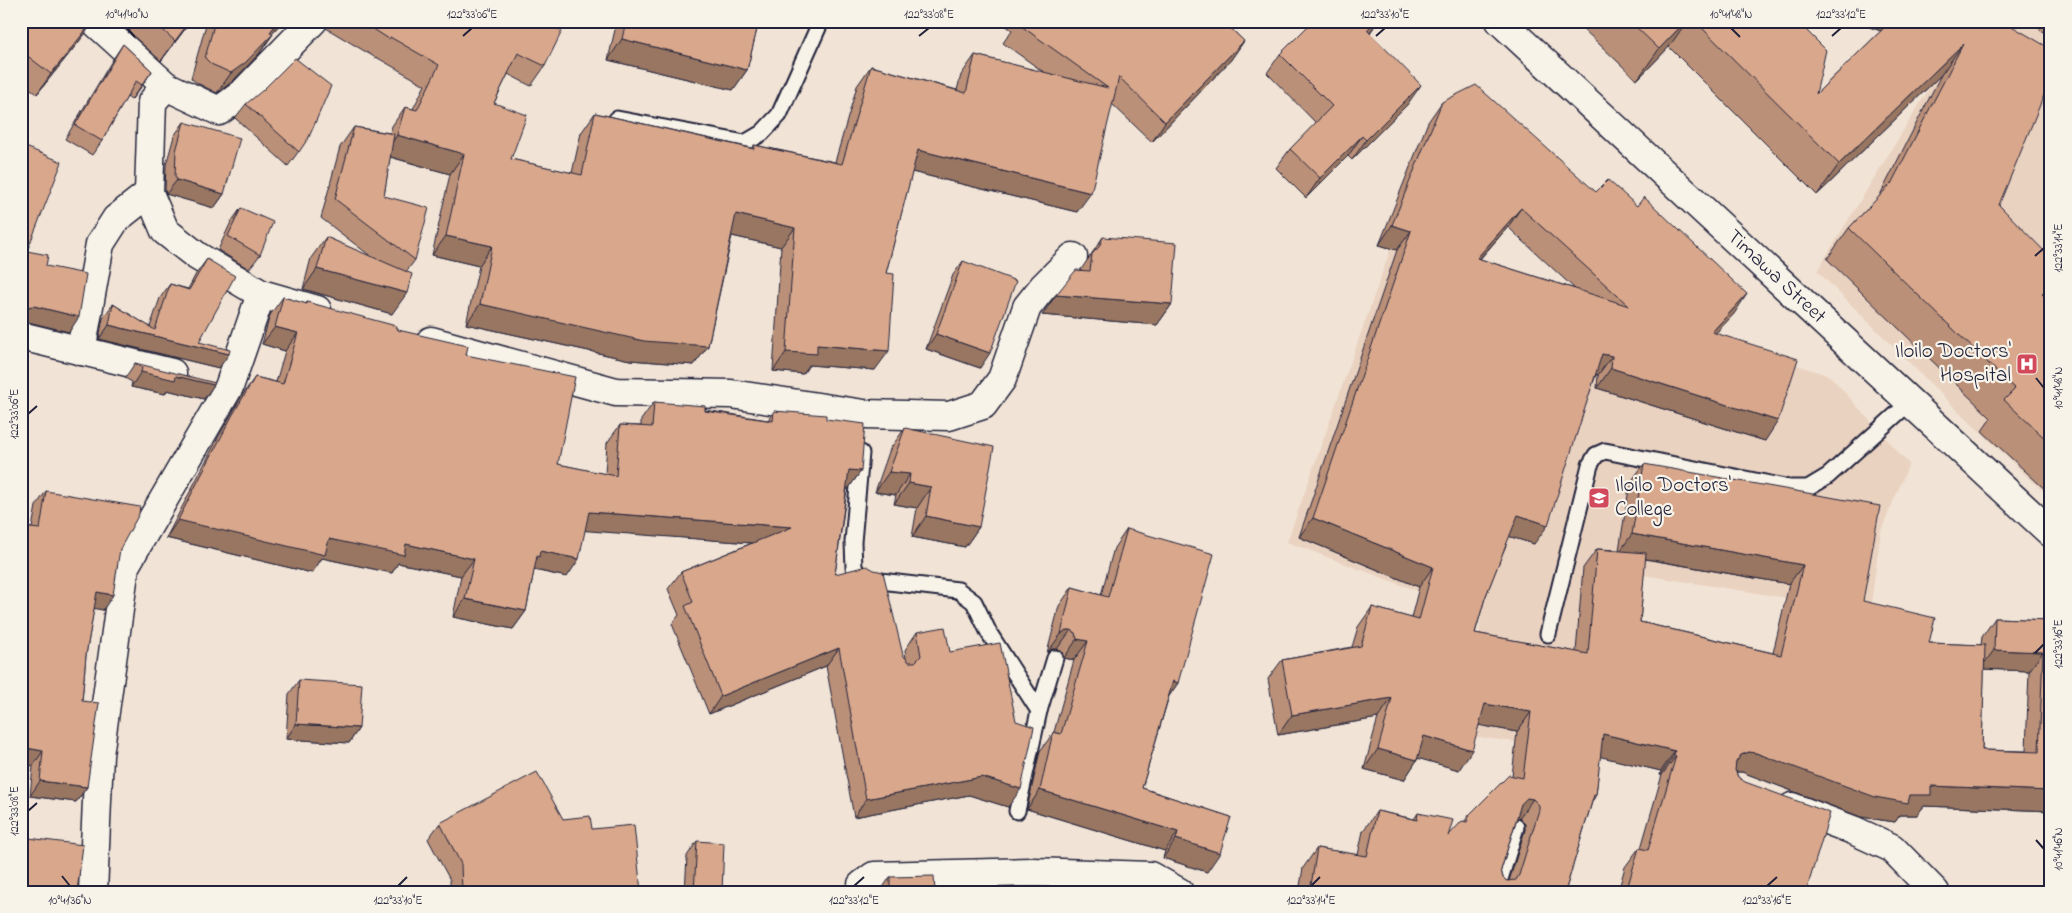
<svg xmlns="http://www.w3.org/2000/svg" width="2072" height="913" viewBox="0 0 2072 913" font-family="'Indie Flower',sans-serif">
<rect width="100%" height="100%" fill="#f1e4d6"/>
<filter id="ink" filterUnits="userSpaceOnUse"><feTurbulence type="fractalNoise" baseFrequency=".02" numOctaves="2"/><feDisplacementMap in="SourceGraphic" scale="10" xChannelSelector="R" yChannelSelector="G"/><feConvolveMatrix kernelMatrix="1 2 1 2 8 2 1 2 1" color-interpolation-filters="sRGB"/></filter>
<g filter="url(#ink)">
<g fill="#ead2c0">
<path d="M1895,21H2051V499L1958,411L1817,271L1941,69Z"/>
<path d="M1397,231L1830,376L1909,464L1881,531L1870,611L1643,575L1614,755L1470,736L1481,615L1287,542Z"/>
</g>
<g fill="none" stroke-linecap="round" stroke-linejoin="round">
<g stroke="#22223b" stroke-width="19">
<g id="lane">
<path d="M617,119L745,143L762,133L779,115L821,21"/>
<path d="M861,453L853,542L854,568L863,579L958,590L974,602L989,633L1039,711"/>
<path d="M1548,634L1590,465L1596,455L1605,451L1790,488H1808L1828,476L1910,402"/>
<path d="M1017,811L1039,711L1055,658"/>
<path d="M1496,892L1516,827"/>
</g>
</g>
<g stroke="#22223b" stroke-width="31">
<g id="street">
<path d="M94,21L166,86"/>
<path d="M313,21L242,94L219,111L166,86L152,102L149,193L165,231L197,256L261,294L317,310"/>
<path d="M21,336L172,373"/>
<path d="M431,341L616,392L731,394L864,414L949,416L983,405L1002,379L1027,307L1043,287L1073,257"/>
<path d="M81,351L100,244L116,219L149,193"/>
<path d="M1792,807L1853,830L1892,848L1935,892"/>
<path d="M93,892L99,755L125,566L229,387L261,294"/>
<path d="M863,892L862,885L874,876L1032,872L1150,876L1179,892"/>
</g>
</g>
<g stroke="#22223b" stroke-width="31">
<path id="secondary" d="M1500,21L2051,533"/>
</g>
<use href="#lane" stroke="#f7f3e8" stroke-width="15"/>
<use href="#street" stroke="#f7f3e8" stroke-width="28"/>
<use href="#secondary" stroke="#f7f3e8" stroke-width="28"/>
</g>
<g fill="#bb9078" stroke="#22223b" fill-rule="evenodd">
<path d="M21,21L85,34L37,94L21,81Z"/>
<path d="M135,21H191L161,61L129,32Z"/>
<path d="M207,21H283L272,33L273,34L259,54L232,82L217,93L197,83L191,78Z"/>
<path d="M328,21H549L548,24L545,66L531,86L508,74L494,103L511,159L572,173L581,133L595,113L752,148L754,145L835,162L857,86L871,66L957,90L961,75L975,55L1045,73L1003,43L1012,30L999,21H1223L1244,41L1230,61L1152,142L1112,104L1077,212L912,172L886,273L875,370L809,365L803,374L773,371L781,247L732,236L708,346L694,365L630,360L466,324L479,266L432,255L450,174L390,157L384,196L415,260L406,272L392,314L303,289L311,258L326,237L373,258L321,218L340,147L354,127L390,133L392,126L405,107L413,109L425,85L376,57V58L326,28Z"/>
<path d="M617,21H759L747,70L733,90L608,60Z"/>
<path d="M1313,21H1378L1370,33L1407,105L1352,160L1348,156L1306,198L1276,168L1290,149L1316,123L1267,73L1280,54Z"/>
<path d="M1580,21H1797L1816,94L1881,31L1853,21H2003L1999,205L2051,291L2046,298L2051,302V495L1982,431L1991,418L1827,259L1849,228L1879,197L1941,75L1817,195L1669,47L1637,80L1578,24Z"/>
<path d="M2027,21H2051V23L2044,32Z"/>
<path d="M123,44L152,71L131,100L127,97L102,141L92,155L65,139L113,59Z"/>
<path d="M1442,102L1734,314L1715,333L1765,441L1597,388L1598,375H1596L1534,544L1509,536L1485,598L1475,633L1576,652L1583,568L1597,549L1619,550L1630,483L1644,464L1929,643L1981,645L1982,637L1995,618L2051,620V811L1924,806L1917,815H1900L1895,822L1861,817L1742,772H1736L1738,777L1806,892H1618L1625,867L1639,848H1641L1662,775H1660L1661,771L1600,756L1596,795L1592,802L1565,892H1299L1303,868L1317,848L1358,855L1363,831L1377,811L1414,819L1418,813L1448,836L1464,822L1470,814L1512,776L1517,732L1479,725L1459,770L1418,758L1417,760L1404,780L1364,769L1378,718L1278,735L1268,679L1282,660L1352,647L1358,627L1372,607L1411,618L1419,587L1299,537L1397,250L1379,245L1428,122ZM1508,227L1575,289L1480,259ZM1645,559L1789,584L1773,653L1640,622ZM1984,669L2029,671L2026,751L1982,750ZM1517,818H1519L1525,824V830L1509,881H1507L1503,878L1501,870Z"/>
<path d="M246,104L309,137L288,166L235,118Z"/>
<path d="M184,122L224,194L214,208L166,194L165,190L166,165L174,136Z"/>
<path d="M241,208L260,255L249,269L218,250L231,222Z"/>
<path d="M1103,237L1172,304L1157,325L1042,315L1080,271Z"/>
<path d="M207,259L199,342L219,368L99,339L103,318L113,304L150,327L160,298L170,284L188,289L196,274Z"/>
<path d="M963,261L980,368L926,349L953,275Z"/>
<path d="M283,297L306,304L307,302L398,330L466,355L558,464L605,474L607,443L620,425L641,426V420L654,402L768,420L774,411L826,419L861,471L848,489H847L835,574L906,659L905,650L917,632L950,652L1008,807L969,795L854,817L826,666L709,714L672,624L679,615L668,589L681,572L752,543L585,530L567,577L534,570L526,611L513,629L453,617L461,576L398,563L392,573L322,558L312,573L166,538L220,434L243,394L255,377L276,382L285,351L262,344L270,315Z"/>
<path d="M135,363L204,399L167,390L165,394L131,387L132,382L125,378Z"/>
<path d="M905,428L979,527L965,547L912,537L917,508L894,504L896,495L875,492L890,449Z"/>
<path d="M46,491L120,549L103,610L94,608L86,655L82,701L87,787L76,802L30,796L33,766L21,763V527L32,528L36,506Z"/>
<path d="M1127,529L1178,683L1169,696L1142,788L1231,817L1207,872L1163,858L1165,851L1027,809L1040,751L1054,732L1074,660L1064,658L1062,652L1057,649H1052L1047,653L1059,606L1072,587L1101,595L1114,548Z"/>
<path d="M299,680L359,728L349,743L286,739L289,694Z"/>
<path d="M563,819L592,829L641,892H450V880L428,839L440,823Z"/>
<path d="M697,841L722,892H685L687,856Z"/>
<path d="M890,877L935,892H880Z"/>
</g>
<g fill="#987662" stroke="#22223b">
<path d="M93,21L85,34L37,94L51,74Z"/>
<path d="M190,21H191L161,61L175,41Z"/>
<path d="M279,21H283L256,51L270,32Z"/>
<path d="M1376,21H1378L1368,35L1367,30Z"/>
<path d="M1686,21H1687L1669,47L1637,80L1659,49Z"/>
<path d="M1853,21H1898L1889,34Z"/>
<path d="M273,34L259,54L232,82L217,93L231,73Z"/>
<path d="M622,39L747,70L733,90L608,60Z"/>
<path d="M1244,41L1230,61L1152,142L1165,122Z"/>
<path d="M1963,44L1941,75L1817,195L1839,164Z"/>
<path d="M152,71L142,86L131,100L142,85Z"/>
<path d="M1421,85L1407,105L1352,160L1366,140Z"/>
<path d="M397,135L464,154L450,174L384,155Z"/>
<path d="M1362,136L1348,156L1306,198L1320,178Z"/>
<path d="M918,150L1091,193L1077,212L904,170Z"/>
<path d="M177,180L224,194L214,208L166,194Z"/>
<path d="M1521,208L1508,227L1463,277L1477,258Z"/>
<path d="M736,214L795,228L781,247L723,234Z"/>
<path d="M1392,225L1411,231L1397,250L1379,245Z"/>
<path d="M446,236L492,246L479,266L432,255Z"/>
<path d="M317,269L407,293L392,314L303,289Z"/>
<path d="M2051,286V291L2043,303L2042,294Z"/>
<path d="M1747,294L1734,314L1698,352L1712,332Z"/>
<path d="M1056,295L1172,304L1157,325L1042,315Z"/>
<path d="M480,304L708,346L694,365L630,360L466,324Z"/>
<path d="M34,306L79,317L69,332L24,321H21V310L26,307Z"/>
<path d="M109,325L229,354L219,368L99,339Z"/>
<path d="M275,327L298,333L285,351L262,344Z"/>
<path d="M936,334L990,353L980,368L926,349Z"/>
<path d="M817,345L889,351L875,370L809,365L803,374L773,371L786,352Z"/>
<path d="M1602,354L1612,356L1598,375L1589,373Z"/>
<path d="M1611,368L1778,421L1765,441L1597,388Z"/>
<path d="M141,372L176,376L214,385L204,399L167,390L165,394L131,387Z"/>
<path d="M21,420H26L21,427Z"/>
<path d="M849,470L861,471L848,489L837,487Z"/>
<path d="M889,472L910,474L896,495L875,492Z"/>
<path d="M909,483L931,487L917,508L894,504Z"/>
<path d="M589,512L792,527L779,545L576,530Z"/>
<path d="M1518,515L1548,525L1534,544L1504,535Z"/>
<path d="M926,516L979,527L965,547L912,537Z"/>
<path d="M1313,518L1433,567L1419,587L1299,537Z"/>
<path d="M178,520L329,539L406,544L474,559L461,576L398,563L392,573L322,558L312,573L166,538Z"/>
<path d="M1632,534L1803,565L1789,584L1618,554Z"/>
<path d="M540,551L579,559L567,577L530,569L524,574Z"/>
<path d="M97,592L113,595L103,610L86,607Z"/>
<path d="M465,599L526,611L513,629L453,617Z"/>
<path d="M1066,630H1071L1057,649H1052L1047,653L1061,634Z"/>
<path d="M1077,639L1088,641L1074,660L1064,658Z"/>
<path d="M839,648L826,666L709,714L721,696Z"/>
<path d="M1994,650L2043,652L2029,671L1980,669Z"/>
<path d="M1173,681L1178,683L1165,702Z"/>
<path d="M1392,698L1378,718L1278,735L1292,715Z"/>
<path d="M1485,704L1531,712L1517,732L1472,724Z"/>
<path d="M296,724L359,728L349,743L286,739Z"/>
<path d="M1603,734L1675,751L1661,771L1589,754Z"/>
<path d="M1424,736L1472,750L1459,770L1410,756Z"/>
<path d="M21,747L43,751L33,766L21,763Z"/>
<path d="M1378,749L1417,760L1404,780L1364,769Z"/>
<path d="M1749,752L1756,753L1910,795L1931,786L2051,791V811L1924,806L1917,815H1900L1895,822L1861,817L1742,772H1735L1727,775L1741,755Z"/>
<path d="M1674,755L1676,756L1662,775H1660Z"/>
<path d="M982,777L1021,789L1008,807L969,795L854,817L866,799Z"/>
<path d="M40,781L87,787L76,802L30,796Z"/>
<path d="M1040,790L1178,832L1165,851L1027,809Z"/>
<path d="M1527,798L1533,799L1519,818H1513L1521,804Z"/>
<path d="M1176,839L1220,853L1207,872L1163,858Z"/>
</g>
<g fill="#d9a88c" stroke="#22223b" fill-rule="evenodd">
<path d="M21,21H93L51,74L21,51V41L27,34L21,30Z"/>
<path d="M153,21H190L175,41Z"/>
<path d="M215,21H279L270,32L273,34L245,63L231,73L211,64L205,58Z"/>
<path d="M361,21H549L548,24L562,31L545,66L518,53L494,103L527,115L511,159L582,175L595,113L754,149V145L842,164L871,66L966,93L975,55L1108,88L1017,23L1018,21H1223L1244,41L1165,122L1119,77L1091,193L918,150L886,273L894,274L889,351L817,345V354L786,352L795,228L736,214L708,346L644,341L480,304L492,246L446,236L464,154L397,135L405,107L417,110L439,65L390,37L389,39Z"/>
<path d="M626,21H759L747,70L622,39Z"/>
<path d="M1313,21H1376L1367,30L1421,85L1366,140L1362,136L1320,178L1290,149L1332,106L1280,54Z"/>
<path d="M1630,21H1686L1659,49Z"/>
<path d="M1695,21H1797L1826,50L1816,94L1891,21H2003L2051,49V78L1999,205L2051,258V286L2042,294L2051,302V444L2004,400L2015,389L1849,228L1891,184L1963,44L1839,164Z"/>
<path d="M123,44L152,71L142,85L136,81L102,141L75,125Z"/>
<path d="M295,58L331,86L309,137L299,152L246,104L263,90Z"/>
<path d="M1476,85L1596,192L1608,180L1637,206L1644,197L1747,294L1712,332L1798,359L1778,421L1611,368L1612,356L1602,354L1548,525L1518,515L1485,598L1475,633L1588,654L1597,549L1646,553L1640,622L1781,655L1803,565L1632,534L1644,464L1880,506L1863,601L1935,618L1929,643L1985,645L1982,750L2039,752L2043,652L1994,650L1995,618L2051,620V791L1931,786V795H1910L1908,803L1875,797L1756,753L1749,752L1741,755L1736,762L1735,770L1738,777L1745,782L1830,813L1806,892H1626L1639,848L1648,850L1676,756L1674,755L1675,751L1603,734L1596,795H1594L1565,892H1310L1317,848L1367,856L1377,811L1417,820L1418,813L1453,820L1448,836L1462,821L1467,822L1470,814L1509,775L1523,778L1531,712L1485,704L1472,750L1424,736L1417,760L1378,749L1392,698L1292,715L1282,660L1361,646L1372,607L1419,620L1433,567L1313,518L1411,231L1392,225L1442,102ZM1521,208L1629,306L1477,258ZM1527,798L1533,799L1539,805V810L1519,875L1516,880L1507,881L1503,878L1501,870L1521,804Z"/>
<path d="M184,122L240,138L224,194L177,180L175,176L176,151Z"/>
<path d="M354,127L394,134L384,196L429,208L415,260L335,199Z"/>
<path d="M21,145L62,162L27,251L48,255L46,266L86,274L79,317L34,306L26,307L21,310Z"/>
<path d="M241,208L273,222L260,255L228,236Z"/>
<path d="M326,237L412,274L407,293L317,269Z"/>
<path d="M1103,237L1177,243L1172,304L1056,295L1076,270L1090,271L1092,254L1099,247Z"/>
<path d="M207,259L235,276L199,342L230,350L229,354L109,325L113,304L155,330L170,284L189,290Z"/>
<path d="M963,261L1016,281L990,353L936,334Z"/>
<path d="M283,297L307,304V302L396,326L398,330L468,346L466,355L575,377L558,464L616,476L620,425L652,427L654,402L705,406V411L773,421L774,411L826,415V419L865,424L861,471L849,470L835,574L867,566L874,570L883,572L903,655L909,662H915L921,656L917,632L945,627L950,652L1000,643L1016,721L1034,727L1021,789L982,777L866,799L839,648L721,696L685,606L693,602L681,572L792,527L589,512L579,559L540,551L539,557L537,556L526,611L465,599L474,559L406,544L404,555L329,539L325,555L178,520L232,416L255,377L283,384L298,333L275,327Z"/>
<path d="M135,363L215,383L214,385L176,376L175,380L141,372L142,368Z"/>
<path d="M21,382H25L26,420H21Z"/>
<path d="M905,428L994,447L979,527L926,516L931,487L909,483L910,474L889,472Z"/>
<path d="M46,491L140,507L139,514L120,549L113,595L97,592L86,655L82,701L99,703L87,787L40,781L43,751L21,747V527L40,529Z"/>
<path d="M1127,529L1214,554L1178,683L1173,681L1142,788L1231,817L1220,853L1176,839L1178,832L1040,790L1053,732L1061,734L1088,641L1077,639L1075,633L1071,630H1066L1061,634L1072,587L1108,597Z"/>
<path d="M299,680L362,684L359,728L296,724Z"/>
<path d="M537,772L563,819L590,816L592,829L634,825L641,892H462L461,864L440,823Z"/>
<path d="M21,837L83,845L77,892H21Z"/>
<path d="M697,841L724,843L722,892H694Z"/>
<path d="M934,876L935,892H890V877Z"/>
<path d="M293,889L401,891V892H292Z"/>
</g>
</g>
<path fill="none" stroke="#22223b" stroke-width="2" d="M127,28L135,37M1731,28L1740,37M463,36L472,28M919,36L929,28M1376,36L1385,28M1832,36L1841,28M2035,256L2044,248M2036,378L2044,388M28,414L37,406M2035,653L2044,644M28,811L37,803M2036,840L2044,849M62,876L70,886M398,886L407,877M854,886L864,877M1311,886L1320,877M1767,886L1777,877"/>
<defs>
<g id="hospital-square" transform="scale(1.125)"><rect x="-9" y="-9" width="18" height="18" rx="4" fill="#d1495b" stroke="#f7f3e8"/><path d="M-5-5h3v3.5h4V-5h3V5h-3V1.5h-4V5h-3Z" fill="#fff"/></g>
<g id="university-square" transform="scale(1.125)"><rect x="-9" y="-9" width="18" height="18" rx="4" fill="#d1495b" stroke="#f7f3e8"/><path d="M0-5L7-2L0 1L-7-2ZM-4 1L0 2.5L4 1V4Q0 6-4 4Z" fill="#fff"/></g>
</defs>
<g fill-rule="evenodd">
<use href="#hospital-square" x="2027" y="364"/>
<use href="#university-square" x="1599" y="498"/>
</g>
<g text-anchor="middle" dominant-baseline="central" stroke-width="4.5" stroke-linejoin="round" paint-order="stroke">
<g font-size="21" fill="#22223b" stroke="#f7f3e8">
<text transform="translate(1776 277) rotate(43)">Timawa Street</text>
</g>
<g font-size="21" fill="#22223b" stroke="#f7f3e8" text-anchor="end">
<text x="2011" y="352">Iloilo Doctors'<tspan x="2011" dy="24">Hospital</tspan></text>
<text x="1615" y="486" text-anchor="start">Iloilo Doctors'<tspan x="1615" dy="24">College</tspan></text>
</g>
</g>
<rect width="2072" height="913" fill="none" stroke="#f7f3e8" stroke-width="55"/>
<rect x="28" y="28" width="2016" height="858" fill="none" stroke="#22223b" stroke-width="2"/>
<g font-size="12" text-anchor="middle" fill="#22223b">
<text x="127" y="18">10°41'40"N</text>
<text x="472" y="18">122°33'06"E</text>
<text x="929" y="18">122°33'08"E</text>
<text x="1385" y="18">122°33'10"E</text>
<text x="1731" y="18">10°41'48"N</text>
<text x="1841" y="18">122°33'12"E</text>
<text transform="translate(2058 248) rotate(-90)" y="4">122°33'14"E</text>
<text transform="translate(2058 388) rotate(-90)" y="4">10°41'48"N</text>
<text transform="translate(14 414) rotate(-90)" y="4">122°33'06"E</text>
<text transform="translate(2058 644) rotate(-90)" y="4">122°33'16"E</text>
<text transform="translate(14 811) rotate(-90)" y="4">122°33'08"E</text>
<text transform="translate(2058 849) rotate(-90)" y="4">10°41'46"N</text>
<text x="70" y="904">10°41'36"N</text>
<text x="398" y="904">122°33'10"E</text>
<text x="854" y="904">122°33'12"E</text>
<text x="1311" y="904">122°33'14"E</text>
<text x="1767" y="904">122°33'16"E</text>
</g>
</svg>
